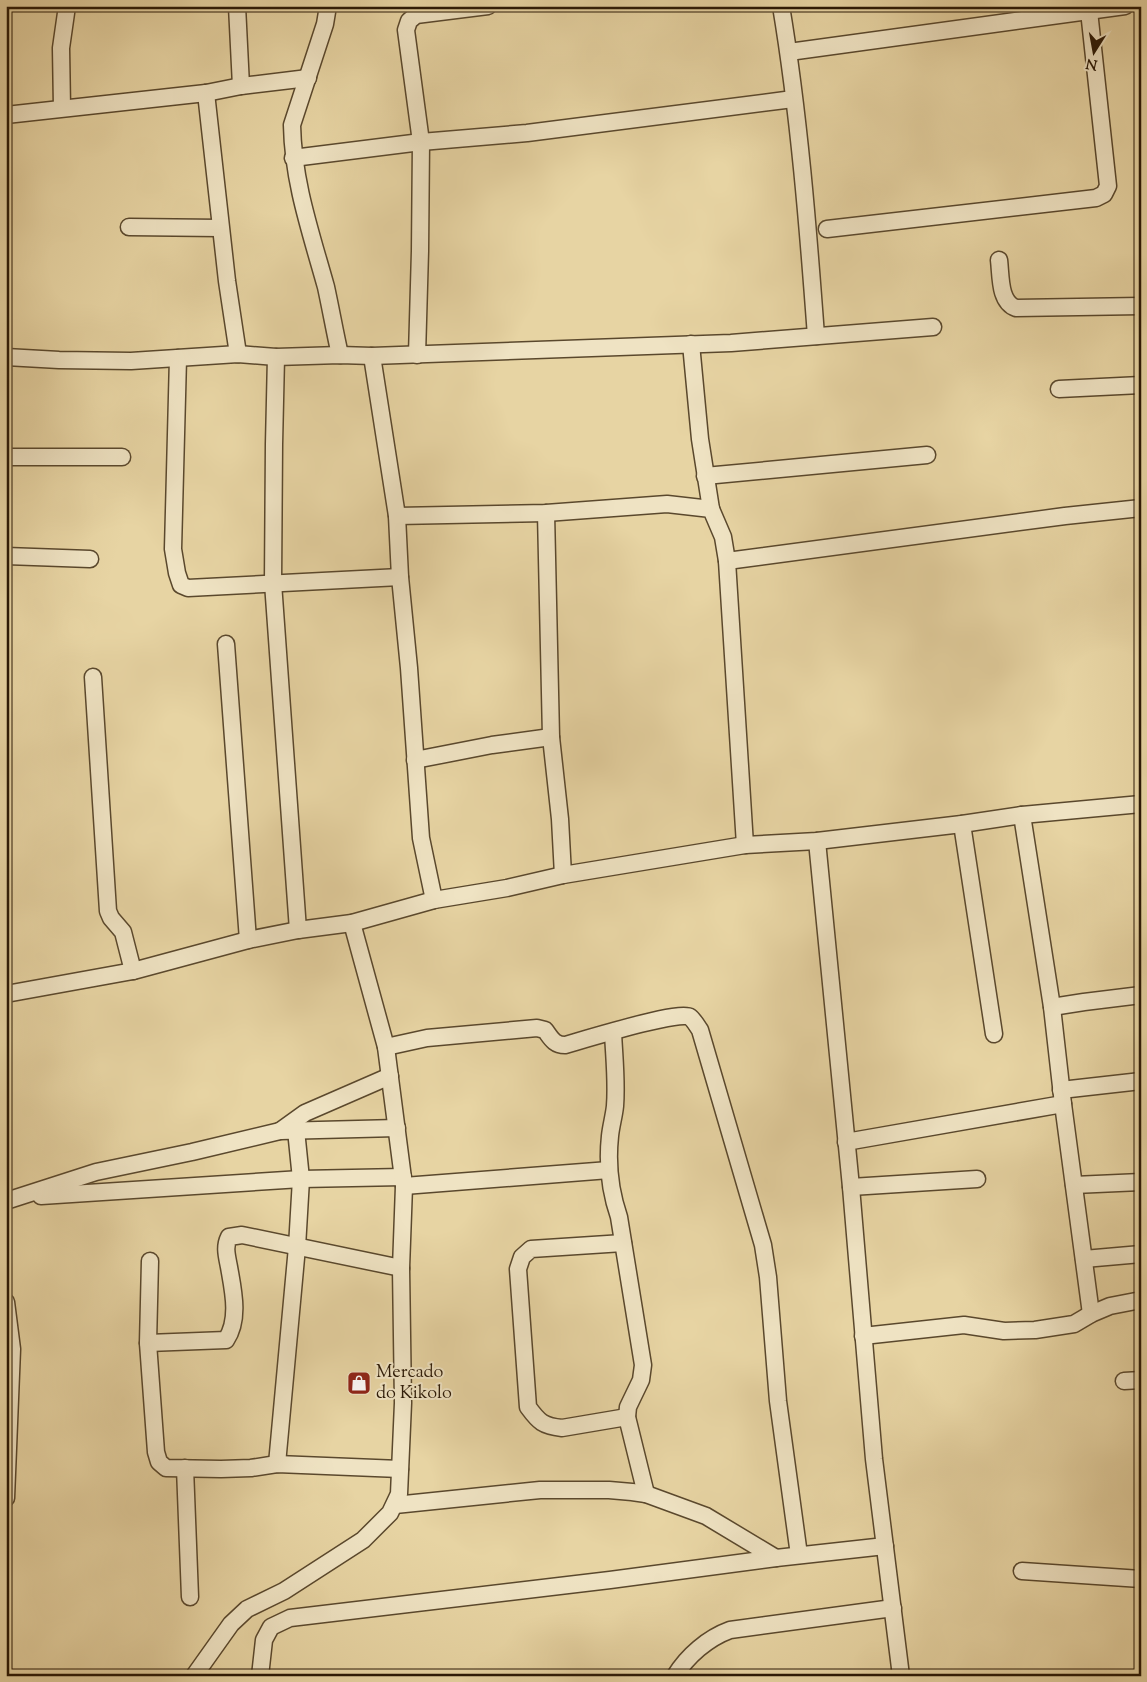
<svg xmlns="http://www.w3.org/2000/svg" width="1147" height="1682" viewBox="0 0 1147 1682" font-family="'Sorts Mill Goudy',serif">
<rect width="100%" height="100%" fill="#e7d4a3"/>
<filter id="stains"><feTurbulence type="fractalNoise" baseFrequency=".004" numOctaves="4"/><feColorMatrix values="0 0 0 0 .2 0 0 0 0 .09 0 0 0 0 .02 0 0 0 .5 -.17"/></filter>
<radialGradient id="worn" r=".72"><stop offset=".6" stop-color="#630" stop-opacity="0"/><stop offset="1" stop-color="#630" stop-opacity=".3"/></radialGradient>
<g fill="none" stroke-linecap="round" stroke-linejoin="round">
<g stroke="#5a482d" stroke-width="19">
<g id="minor">
<path d="M237,6L241,86"/>
<path d="M328,6L325,24L292,125C293,182 311,233 326,287C331,310 335,333 340,355"/>
<path d="M781,6C799,114 808,227 816,336"/>
<path d="M789,52L1125,6"/>
<path d="M206,93L227,281L238,354"/>
<path d="M62,108L61,48L67,6"/>
<path d="M6,115L206,93L241,86L308,78"/>
<path d="M293,158L421,142L527,133L793,99"/>
<path d="M129,227L220,228"/>
<path d="M827,229L1096,198L1104,194L1108,186L1089,11"/>
<path d="M999,260C1001,276 999,302 1016,308L1141,306"/>
<path d="M691,344L700,439L711,509"/>
<path d="M417,355L420,251L421,142L406,30L409,21L416,15L488,6"/>
<path d="M372,356L397,516L400,577L409,668L421,838L434,900"/>
<path d="M6,357L59,360L131,361L238,354L276,357L340,355L372,356L731,343L933,327"/>
<path d="M276,357L274,444L273,583L298,930"/>
<path d="M178,358L173,549L177,573L181,585L188,588L400,577"/>
<path d="M1059,389L1141,385"/>
<path d="M6,457H122"/>
<path d="M705,476L927,455"/>
<path d="M546,513L551,737L560,819L563,875"/>
<path d="M397,516L546,513L667,504L711,509L723,537L727,561L745,845"/>
<path d="M6,556L90,559"/>
<path d="M727,561L1065,516L1141,508"/>
<path d="M226,644L248,940"/>
<path d="M93,677L108,911L111,918L123,932L133,971"/>
<path d="M415,760L492,745L551,737"/>
<path d="M1022,815L1052,1007L1063,1104L1091,1314"/>
<path d="M962,824L994,1034"/>
<path d="M817,841L851,1187L874,1459L901,1676"/>
<path d="M6,994L133,971L248,940L298,930L352,923L434,900L507,888L563,875L745,845L817,841L962,824L1022,815L1141,804"/>
<path d="M1052,1007L1084,1002L1141,995"/>
<path d="M613,1032C614,1056 617,1081 615,1106C614,1116 611,1126 610,1136C607,1164 610,1191 619,1217L643,1365L641,1380L628,1407L627,1417L646,1494"/>
<path d="M386,1047L427,1038L537,1028L545,1030C551,1038 554,1045 565,1045C583,1040 680,1010 690,1017C694,1020 697,1026 700,1030L763,1245L768,1277L778,1401L799,1555"/>
<path d="M1061,1090L1141,1081"/>
<path d="M280,1131L305,1113L390,1076"/>
<path d="M846,1142L1063,1104"/>
<path d="M1074,1185L1141,1182"/>
<path d="M404,1186L609,1170"/>
<path d="M851,1187L977,1179"/>
<path d="M41,1196L301,1179L403,1177"/>
<path d="M6,1201L96,1172L192,1152L280,1131L397,1128"/>
<path d="M623,1243L531,1249L522,1257L518,1269L528,1407C539,1422 543,1426 562,1428L627,1417"/>
<path d="M1084,1259L1141,1254"/>
<path d="M150,1261L148,1343L156,1452L159,1462L166,1468L221,1469L251,1468L277,1464L400,1469"/>
<path d="M6,1302L12,1349L6,1498"/>
<path d="M863,1336L964,1325L1004,1331L1035,1330L1074,1324L1091,1314L1110,1306L1141,1300"/>
<path d="M148,1343L226,1340C240,1319 233,1290 229,1267C227,1256 224,1247 229,1237L242,1235L401,1268"/>
<path d="M1124,1381L1141,1380"/>
<path d="M277,1464L297,1247L301,1179L296,1130"/>
<path d="M185,1468L190,1597"/>
<path d="M395,1505L540,1490H609L632,1492L646,1494L706,1516L776,1558"/>
<path d="M1022,1571L1141,1579"/>
<path d="M194,1676L231,1624L247,1609L284,1591L363,1540L390,1513L399,1494L403,1403L401,1268L404,1186L386,1047L352,923"/>
<path d="M260,1676L264,1640L271,1627L290,1618L610,1580L776,1558L885,1546"/>
<path d="M675,1676C687,1656 708,1638 730,1630L893,1608"/>
</g>
</g>
<use href="#minor" stroke="#efe3c3" stroke-width="16"/>
</g>
<defs>
<g id="shop-square" transform="scale(1.25)"><rect x="-9" y="-9" width="18" height="18" rx="4" fill="#8f2418" stroke="#efe3c3"/><path d="M-5-2.5h2.3a2.7 3.5 0 0 1 5.4 0H5L5.5 6h-11ZM-1.5-2.5h3a1.5 2.3 0 0 0-3 0Z" fill="#fff"/></g>
</defs>
<g fill-rule="evenodd">
<use href="#shop-square" x="359" y="1383"/>
</g>
<g text-anchor="middle" dominant-baseline="central" stroke-width="4" stroke-linejoin="round" paint-order="stroke">
<g font-size="18" fill="#2b1906" stroke="#efe3c3" text-anchor="start">
<text x="376" y="1373">Mercado<tspan x="376" dy="21">do Kikolo</tspan></text>
</g>
</g>
<rect width="1147" height="1682" fill="none" stroke="#e7d4a3" stroke-width="25"/>
<rect x="8" y="8" width="1132" height="1667" fill="none" stroke="#2b1906" stroke-width="2.5"/>
<rect x="12" y="12" width="1122" height="1657" fill="none" stroke="#2b1906"/>
<g transform="translate(1094 52) rotate(191)" stroke="#efe3c3" stroke-width="4" paint-order="stroke">
<path d="M0-4L9 19L0 12L-9 19Z" fill="#2b1906"/>
<text y="-8" font-size="14" font-weight="bold" text-anchor="middle" fill="#2b1906">N</text>
</g>
<rect width="100%" height="100%" filter="url(#stains)"/>
<rect width="100%" height="100%" fill="url(#worn)"/>
</svg>
